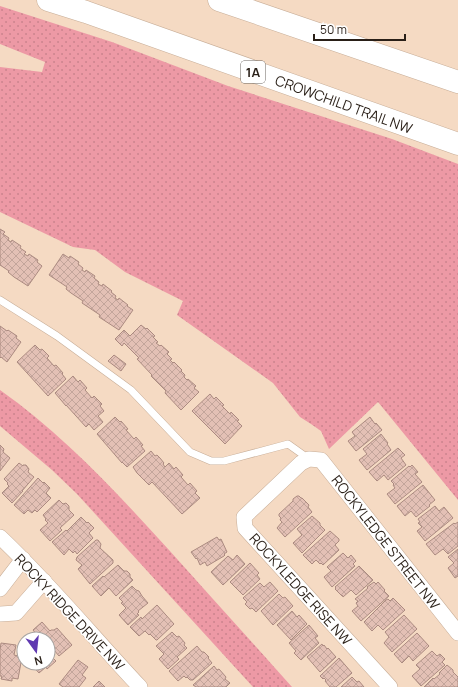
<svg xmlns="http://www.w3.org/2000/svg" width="458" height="687" viewBox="0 0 458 687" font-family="Manrope,sans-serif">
<defs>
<pattern id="park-dots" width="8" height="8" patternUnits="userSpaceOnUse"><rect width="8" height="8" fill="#ed99a5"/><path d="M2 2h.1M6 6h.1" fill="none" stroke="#cb838d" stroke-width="1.8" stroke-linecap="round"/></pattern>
<pattern id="building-cross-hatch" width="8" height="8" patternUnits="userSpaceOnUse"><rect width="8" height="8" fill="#e3c0b5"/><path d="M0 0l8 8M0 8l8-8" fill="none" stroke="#c3a59b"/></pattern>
</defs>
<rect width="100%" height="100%" fill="#f5dac3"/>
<g fill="url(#park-dots)">
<path d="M0,6L112,42L228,86L392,139L458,164V500L378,402L329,449L321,431L311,424L300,417L273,383L177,315L183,301L125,272L95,250L73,247L0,212V67L42,72L45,62L0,44Z"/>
<path d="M0,390C64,435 117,493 169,550C210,596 251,641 292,687H253L77,494L52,470L0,426Z"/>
</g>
<g fill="url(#building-cross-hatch)" stroke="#ab8a80">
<path d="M0,229L5,232L3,234L9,238L8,240L11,242L12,240L21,246L20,248L26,252L24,254L28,256L29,254L38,260L37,262L42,266L28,286L14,277L8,272L9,271L0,265Z"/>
<path d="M63,254L69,258L70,256L79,262L78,264L83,268L82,270L85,272L86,270L95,276L94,278L99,282L98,284L102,286L103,284L112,291L111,292L116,296L115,298L118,300L119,298L128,305L127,306L133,310L119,330L99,317L100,315L82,303L83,301L71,293L66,289L67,287L49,275Z"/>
<path d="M141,325L146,329L147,328L155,336L153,337L158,342L156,343L160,346L161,345L169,352L167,354L172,359L170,360L173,363L174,362L182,370L181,371L185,375L184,377L187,380L188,379L196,386L194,388L199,392L181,410L165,393L166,391L151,376L152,375L137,359L139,358L124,343L122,346L115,339L124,330L130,336Z"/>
<path d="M0,326L7,331L8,330L17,336L16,338L21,342L7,362L1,357L0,358Z"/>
<path d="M35,345L40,350L42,349L49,356L47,358L54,366L56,365L63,373L62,374L66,379L48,396L17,362Z"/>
<path d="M114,355L126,364L121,371L108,361Z"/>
<path d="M73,376L78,382L80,380L87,388L85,390L92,398L94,396L102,404L100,406L104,411L98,416L103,422L94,430L89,424L86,427L66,405V406L55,393Z"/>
<path d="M210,394L214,399L216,397L224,405L222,406L230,414L231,412L239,420L237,421L242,426L225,444L192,411Z"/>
<path d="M115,417L120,422L121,421L128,429L126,430L134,439L136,437L143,445L141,446L145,451L127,467L122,462V463L97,434Z"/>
<path d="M370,417L375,424L376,423L382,430L356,451L348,441L355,436L352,432Z"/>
<path d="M381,434L388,443L387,444L391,450L367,470L359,460L367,454L363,449Z"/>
<path d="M0,445L4,449L3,452L10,458L0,471Z"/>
<path d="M398,448L405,455L401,458L406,465L388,480L384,475L377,481L369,472Z"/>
<path d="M151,451L155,456L157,455L160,458L164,463L163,464L165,467L169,463L174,469L176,467L183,475L181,477L188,485L190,483L197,491L195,493L200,498L182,514L152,482L149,485L137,473L133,467Z"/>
<path d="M19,463L23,466V465H26L29,469L28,472L34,477L22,491H23L12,503L2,493L9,486L7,484L8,483L4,479Z"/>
<path d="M412,465L418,472L415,474L422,482L395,504L387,494L395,488L393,485L394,484L391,481L409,466L410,467Z"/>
<path d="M38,478L43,483L44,482L50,488L46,493L51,498L37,512L35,510L32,513L28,510L24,514L14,505Z"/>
<path d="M423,485L435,500L429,505L430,506L416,517L411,511L405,516L397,506Z"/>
<path d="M297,496H299L301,498H302L309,505L308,507L312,512L285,537L277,528L282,522L280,520L281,518L279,516V514L293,501V499Z"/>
<path d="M59,500L63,504L66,503L69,506V510L74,515L60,528L62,530L50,541L40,530L48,523L45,520L46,519L43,515Z"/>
<path d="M435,506L439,511L444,507L453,518L425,541L417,531L422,527L418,523L420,522L418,519Z"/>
<path d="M312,516L320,523V525L325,530L302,553L293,543L302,535L297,529Z"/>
<path d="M81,517L87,523L88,522L94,528L89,533L93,538L77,554L75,551L73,553L69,549L64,555L52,542L66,530L67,531Z"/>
<path d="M458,522V546L448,554L443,549L435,555L426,544L454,523L455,524Z"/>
<path d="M330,531L339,539V541L335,545L339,550L323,565L321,563L320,564L316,560L312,564L303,555Z"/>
<path d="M217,537L219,540L221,539L227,552L224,554L225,555L224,556L207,566L205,562L200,565L197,558L196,559L191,552Z"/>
<path d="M96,540H98L101,544L100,548L113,560V563L90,584L78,569L82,565L76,560L77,557Z"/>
<path d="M458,549V576L455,578L448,568L454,563L448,557Z"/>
<path d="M343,553L348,558L351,555L356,561L353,564L355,566L332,587L324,577L331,571L327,567Z"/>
<path d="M237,555L245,564L223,585L211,572L228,556L233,560Z"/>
<path d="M250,563L259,573L257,575L260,579L243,595L230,582Z"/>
<path d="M118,565L124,571H127L130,574V577L133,580L116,596L109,588L101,596L92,586L103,576L104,577Z"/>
<path d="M359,566L373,580L356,595L351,590L343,597L342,595V596L335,589L336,588L335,587Z"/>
<path d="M270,582L278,591L256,612L252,608L250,609L245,604L247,602L243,598L260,583L264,587Z"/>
<path d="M374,582L376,584L378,582L385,590L384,591L389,596L361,621L352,611L358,606L356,603L358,601L355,599L368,588L367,587Z"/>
<path d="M132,586L136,590L139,591L142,596L148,603L138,611L139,612L137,614L139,615L128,625L119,615L126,608L121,603L123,602L119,598Z"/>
<path d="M279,594L283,598L285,597L293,606L273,625L261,611Z"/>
<path d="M393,598L405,610L383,630L378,625L372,631L364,622L386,600L388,599L390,601Z"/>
<path d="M157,605L174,624L157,640H156L150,634L149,635L145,631L139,636L130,627L141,617L142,619Z"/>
<path d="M292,611L297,617L299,615L307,624L291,640L277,625Z"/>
<path d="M404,615L417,629L392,652L384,643L389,637L385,632Z"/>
<path d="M42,622L50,631L51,630H54L57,628L72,645L59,656L54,650L52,652L48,648V639H40L33,630Z"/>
<path d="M309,625L318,636L315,638L319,643L301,660L294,653L296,651L289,643Z"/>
<path d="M172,632L177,637L179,636L185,643L184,645L187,648L177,657L179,659L168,669L159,659L164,654L156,646Z"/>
<path d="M417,633L429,646L413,661L409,656L402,663L394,654Z"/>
<path d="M1,643L16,645L14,655L22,657L18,679L12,678V681L1,679L2,676H0V650Z"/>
<path d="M322,644L323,646L324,645L327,649L328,648L336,657L320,672L307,657Z"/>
<path d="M197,646L202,652H204L209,657L208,658L212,663L193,680H190L187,677L186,678L184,676L178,681L169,671Z"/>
<path d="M432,651L437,656L440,654L445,659L442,662L445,665L421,686L412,676L420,669L416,665Z"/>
<path d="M48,653L56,661L47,669L46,667L39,673L30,663H48Z"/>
<path d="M339,658L352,673L336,687H330L325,681L326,680L324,678L323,679L320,676Z"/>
<path d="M78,660L88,667L82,675L86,678L79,687H63L59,684Z"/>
<path d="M447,665L453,670V672L458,677V687H424L433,678L434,679L440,674L439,673Z"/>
<path d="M214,666L217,670L219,669L226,677L225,679L230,683L226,687H196L193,685Z"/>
<path d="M352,677L357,682L359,681L364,687H341Z"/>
<path d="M99,681L105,687H93Z"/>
</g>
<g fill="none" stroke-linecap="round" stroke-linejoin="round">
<g stroke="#c7ad97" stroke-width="8">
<path id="service" d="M0,300L57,336L131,390L190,452L211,461H224L288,444L309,459"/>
</g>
<g stroke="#c7ad97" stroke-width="16">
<g id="minor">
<path d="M0,537C50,584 93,637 140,687"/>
<path d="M0,589L23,559"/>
<path d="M0,614L16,613L44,581"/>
<path d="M390,687L245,528L244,517L301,463L309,459L321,460L458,633"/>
</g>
</g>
<g stroke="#c7ad97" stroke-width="23">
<g id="motorway">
<path d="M48,0L86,12L458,144"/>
<path d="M219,0L458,82"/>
</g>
</g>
<use href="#service" stroke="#fff" stroke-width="7"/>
<use href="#minor" stroke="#fff" stroke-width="15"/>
<use href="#motorway" stroke="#fff" stroke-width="22"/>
</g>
<g text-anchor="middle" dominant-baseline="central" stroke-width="3" stroke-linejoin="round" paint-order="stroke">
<rect fill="#fff" stroke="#69625d" stroke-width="1" x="241" y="61" width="24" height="22" rx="3"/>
<g font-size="13" font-weight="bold" fill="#291f17">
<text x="253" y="72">1A</text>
</g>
<g font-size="14" fill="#291f17" stroke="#fff">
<text transform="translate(344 104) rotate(20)">CROWCHILD TRAIL NW</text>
<text transform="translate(386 542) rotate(52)">ROCKYLEDGE STREET NW</text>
<text transform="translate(301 589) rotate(48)">ROCKYLEDGE RISE NW</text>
<text transform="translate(70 612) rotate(47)">ROCKY RIDGE DRIVE NW</text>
</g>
</g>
<g transform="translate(36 651) rotate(165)"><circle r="19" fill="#ffffff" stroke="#a9a5a2"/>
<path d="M0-3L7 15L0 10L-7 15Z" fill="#6039b1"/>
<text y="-6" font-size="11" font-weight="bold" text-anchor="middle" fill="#291f17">N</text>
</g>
<path d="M314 34v6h91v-6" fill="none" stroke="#291f17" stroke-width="2"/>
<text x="320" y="34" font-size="12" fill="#291f17" stroke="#ffffff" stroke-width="3" paint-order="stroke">50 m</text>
</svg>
